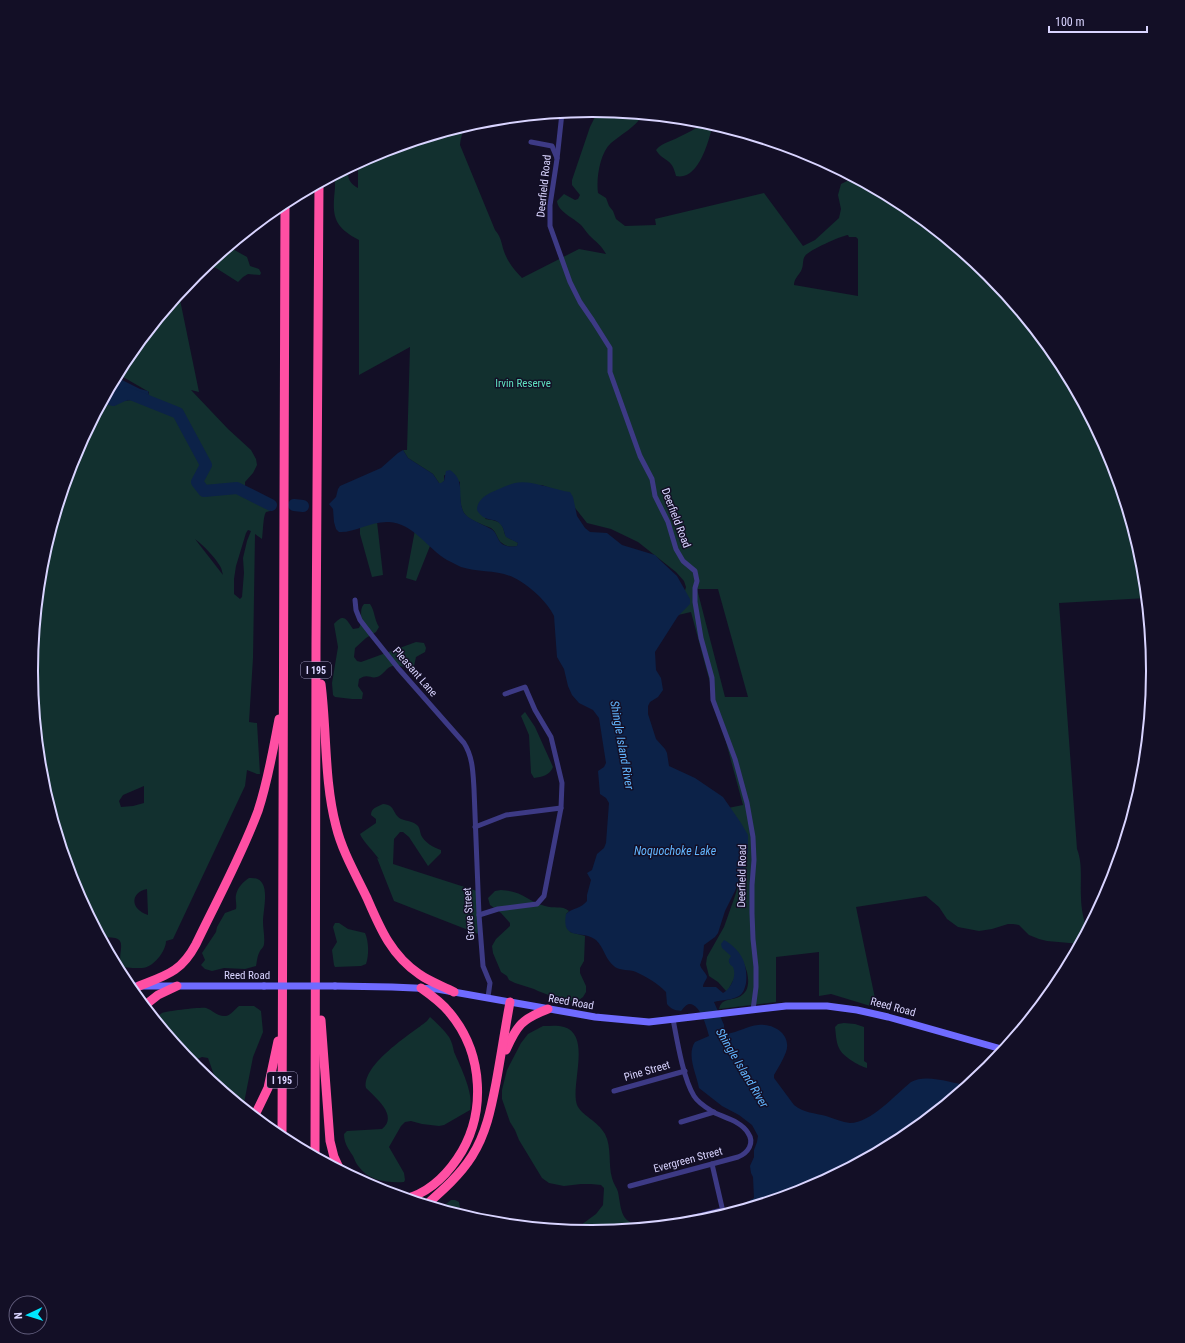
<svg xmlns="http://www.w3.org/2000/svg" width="1185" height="1343" viewBox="0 0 1185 1343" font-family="'Roboto Condensed',sans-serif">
<rect width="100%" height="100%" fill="#130f26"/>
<g fill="#12302f" fill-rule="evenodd">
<path d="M598,111L643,115C635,127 622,134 611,143C600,153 596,178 598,193L606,198L609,206L613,211L616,219L625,226L656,225L655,219L764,193L803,246L815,240L839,218L841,209L838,195L841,184L847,181H857V179L905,205L990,275L1059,360L1111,457L1143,562L1147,598L1059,603L1077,849C1083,864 1080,881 1081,897C1081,909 1084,920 1087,932L1081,944L1047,941L1039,939L1029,935L1019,925L1013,924H1008L992,929L979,931L958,927L947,919L939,907L926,896L856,907L877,1008L831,994L819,996V952L776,957V1002L719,1009C722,996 734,1002 742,995C752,988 748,971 743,962L727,992L718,982L709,976L706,964L707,957L724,927L735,896L743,868L723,809L743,805L691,612L678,615L686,587L684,581L676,572L638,542L611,529L587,523L572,504L555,490L542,485H519L485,519C490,520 500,520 502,526C505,530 503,533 507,537C511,540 515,540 518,543L517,546C511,547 507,547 502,543C497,540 497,532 491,528C484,525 468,520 464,513C459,505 460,491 460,482L444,475V481L441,484L439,483L433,474L408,458L403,450H407L410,347L359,375V240C333,226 332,216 335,188C335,184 335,180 335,175L349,168C346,177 350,184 358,188V163L378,153L462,127L463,128C463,134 460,139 460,145L495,230C502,238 501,244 505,254C509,264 515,271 522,278L579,249L606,254C602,246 595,241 589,235C586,232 584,228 581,225C574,218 558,212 557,201L564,194L575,200L578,199L580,195L572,185V180L590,127ZM848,235L849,237H856L858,239V296L794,285C794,279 798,276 801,271C804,266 802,260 805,256C809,250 841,236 848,235ZM697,589H718L748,697H725Z"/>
<path d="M705,123L712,124V128C708,143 698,181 676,176C672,157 663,162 656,150C663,142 670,142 679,137C688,133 696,128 705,123Z"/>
<path d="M229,247L247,257L250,266L259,269L261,273L260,275L248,274L243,277L238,282L216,268L205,267Z"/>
<path d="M179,295L199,392L191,390L228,429L251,450L256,459L257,465L253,473L245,482V489C253,497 266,497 272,507L270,511L266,512C263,516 263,533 262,539L255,534L253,658L249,722L257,723L260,774H257L247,770L245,786L173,939L166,941C166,951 153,968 142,968C136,968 129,968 123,967C115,957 128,941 115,938C110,937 106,937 101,938L74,886L42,781L31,671L42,562L74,456L102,404L131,400L148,401L149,392L118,374L126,359ZM248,530L251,531L247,541L243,558L244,573L242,597L240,599L234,594V579L236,566L246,533ZM195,539C204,546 214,556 220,566C222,569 222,572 223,575ZM144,786V803L133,806L121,807L119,801L123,795ZM147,889L148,914V915C129,909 131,892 147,889Z"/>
<path d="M376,513L383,575L372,577L360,534V527Z"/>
<path d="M415,530L430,546L416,581L406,578Z"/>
<path d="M364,604H370C375,611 374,619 379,627L376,632L366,638L355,648L354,657L357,661L361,662L416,642L424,643L426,648L425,652L416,657L414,666L412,668C403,668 395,662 387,669C384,672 381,676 377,677C370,679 368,673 359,679L358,686L363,693L362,699H352L335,697L333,695L332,683L338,647L334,624C344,613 346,619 353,629L359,628C364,620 358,610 364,604Z"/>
<path d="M525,712L535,727L553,767C550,775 542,777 534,778L531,773L529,735L521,716Z"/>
<path d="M383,804C396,805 392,814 401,819C407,821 415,822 418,826C420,829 420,832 421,835C424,842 434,848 441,850V853L428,866L409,837L403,832H400L394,839L393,864L477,891L481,935L394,901L377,858L379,859C374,852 362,840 360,834L376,823V819L371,815C371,808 377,807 383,804Z"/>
<path d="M249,878C273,876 263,907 263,922C263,929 265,937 264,944C264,947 261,949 260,951C257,956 257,962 256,966L245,969L224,968L212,971L205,969L201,965L205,960L202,953L216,932L217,927L225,913L236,909C237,904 235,899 236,895C237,888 244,881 249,878Z"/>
<path d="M501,890C523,891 527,901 545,906C553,909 562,905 569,911L566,914L570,932L585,936L584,961L580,968V973L586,986V992L583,997L579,1000L567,1002L538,991L534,989L515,983L509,980L507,976L501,972L493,953L492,946L496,939L510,926V923L501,913L490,905L488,898L495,891Z"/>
<path d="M335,923H339L348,929L365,933C369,942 369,956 366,964L361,966L335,967L334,965L332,950L337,942L333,927Z"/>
<path d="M239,1006H254L261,1011L263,1032L253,1057L243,1108L212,1082L214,1080V1075L208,1058L202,1057L190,1062L154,1018C157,1017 159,1015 162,1013C168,1011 201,1007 206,1008C213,1010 217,1017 226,1016C231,1015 235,1009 239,1006Z"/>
<path d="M430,1017C437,1023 444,1030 449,1037C452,1042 453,1047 454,1052C461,1068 474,1093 470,1110L444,1125L439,1126L422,1124L411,1121L405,1122L401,1126L389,1147L404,1173L405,1180L404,1182C388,1183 369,1181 359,1167C356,1164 355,1160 353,1156C348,1148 344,1143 344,1134L347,1131L382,1129C399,1116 375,1097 366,1088C362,1064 411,1034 427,1021Z"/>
<path d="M844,1023L855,1024L864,1027V1061L867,1063V1068C859,1066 842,1056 839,1048C836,1042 836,1034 835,1027L838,1024Z"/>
<path d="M543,1026C550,1026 558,1025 564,1027C592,1035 570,1086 577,1105C581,1115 598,1121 605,1134C612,1148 608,1164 612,1178C613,1183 617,1188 618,1192C620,1201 620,1211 625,1218C629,1223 636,1224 640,1228L592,1233L561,1230L581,1225L596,1214L603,1205L604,1188L601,1185L591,1184H581L564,1186L549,1183L542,1178L519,1140L515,1130L510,1122L502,1099V1090L507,1070L521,1043L528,1034Z"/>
<path d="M451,1200H455L459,1202C461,1218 467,1212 477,1220L440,1209Z"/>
</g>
<g fill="#0c2248">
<path d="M116,377L140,389L148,391L150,399L148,401L131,400L102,404L110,389H113L112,385Z"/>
<path d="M403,450L408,458L433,474L439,483H441L444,481L446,471L450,470C466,481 457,495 463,511C466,519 485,525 491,529C497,532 497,540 502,544C507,547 511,547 517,546L518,543L506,537C504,533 504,528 501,525C495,516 485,524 477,510C477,501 484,496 492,492C499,489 507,485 515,483C529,479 555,490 570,492L573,497L577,516L585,528L590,532L607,533L622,545L655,555L662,562L677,576L690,599V604L678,616L655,652L656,670L661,678L663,690L658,697L650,702L648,706V714L656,739L665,749L667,753L669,766L695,778L723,797L741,823L748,835V852L744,867L735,891L725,911L718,933L715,937L704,945L703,956L700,965C701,969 707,974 707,977C706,981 703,983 703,987H716L723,993C731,989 737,976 733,967C732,966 729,964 729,962C728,960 730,958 731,956L722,948L721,944L724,940L726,941C742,951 748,965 746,983C745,988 743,994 739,996C733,1000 721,1000 714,1002L724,1025V1030L727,1034C738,1032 748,1026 758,1025C774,1023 792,1035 786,1052C783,1060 778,1068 774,1075V1078L794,1105C804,1113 815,1113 826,1116C835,1119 842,1122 850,1123C871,1123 896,1094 911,1082C927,1073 952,1084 969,1085L904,1138L807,1190L750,1208L747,1202L754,1198L753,1177L751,1173L750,1166L754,1157V1150L757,1142L758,1136L752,1125L739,1115L722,1106L699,1088C697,1075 686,1055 695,1042L709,1036C707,1028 700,1003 689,1004C685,1005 683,1009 681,1011C674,1010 671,1009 667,1004L666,992C657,983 647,977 636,972C629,969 621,971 615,967C605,960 604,947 596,940C583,929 561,942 566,914C572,908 581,909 587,901V895L591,880L587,873L592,870L597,854L604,848L606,843L609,803L606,798L600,794L598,771L604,767L606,763L599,718L593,710L579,703L572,695L568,686L564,669L557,657L554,616C547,602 533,589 520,581C502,569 480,573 461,567C456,565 452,562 447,560C428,549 413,523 389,522C371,521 354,533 339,532L336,529L334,522L333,509L329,504L336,497L338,489L340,486L381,468L398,453Z"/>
</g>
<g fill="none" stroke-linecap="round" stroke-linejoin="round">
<g stroke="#0c2248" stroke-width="12">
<path d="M105,398L113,400L128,393L178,413L206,465L197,482L204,491L237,488L271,505"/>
<path d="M294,505L303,506"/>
</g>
<g stroke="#3d3a85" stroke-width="5">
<path d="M562,113L557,159L550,205V226L570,282L580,302L593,321L610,348V372L640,456L652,479L655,496L668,522L676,549L683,561L695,571L697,581L695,588V602L701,638L712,678L713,700L735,759L747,803L753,837L754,860L752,885V913L753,939L756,967V987L753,1010"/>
<path d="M531,142L552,146L557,158"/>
<path d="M355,600L356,610L360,620L370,633L398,668L464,743C473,757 473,773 474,789L479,915L483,966L490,983L488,997"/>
<path d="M475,827L506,815L561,808"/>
<path d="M479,915L498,909L537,904L544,896L561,808L562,783L551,737L535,710L525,687L505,694"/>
<path d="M614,1091L685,1071"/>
<path d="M681,1122L714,1112"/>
<path d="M712,1164L724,1216"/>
<path d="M630,1186L738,1157C748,1153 755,1143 748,1133C742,1122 726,1118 715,1113C707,1108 699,1104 694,1096C683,1078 677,1040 673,1019"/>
<path d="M655,1227L722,1210"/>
</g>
<g stroke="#6f6bff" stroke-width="7">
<path d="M128,986H264"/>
<path d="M335,986L392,987L437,989L595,1017L649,1022L786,1006H827L857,1010L888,1017L1005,1050"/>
</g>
<g stroke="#ff4fa3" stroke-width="9">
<path d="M321,684C327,731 324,780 336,826C342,851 356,875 367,898C380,928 391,955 419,974C430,982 443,986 454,992"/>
<path d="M139,986C167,975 181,972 196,944C217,900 241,857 258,811C268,781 273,750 279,719"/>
<path d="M144,1006L158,995L177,986"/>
<path d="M321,1020L330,1141L334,1157L340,1170"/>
<path d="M506,1050C517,1025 522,1019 548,1009"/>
<path d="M254,1117L268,1088L278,1041"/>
<path d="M282,1139L285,202"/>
<path d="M315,1157L316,644L319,184"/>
<path d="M405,1199C428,1193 444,1178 457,1159C487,1115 484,1053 449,1012C441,1002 431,995 421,988"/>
<path d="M426,1205C443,1190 460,1175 472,1156C486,1134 491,1109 496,1083C501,1056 505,1029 510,1002"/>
</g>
<path stroke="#6f6bff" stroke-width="7" d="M264,986H335"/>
</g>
<g text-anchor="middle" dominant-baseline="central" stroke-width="3" stroke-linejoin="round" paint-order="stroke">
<g fill="#130f26" stroke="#9e99be" stroke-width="1">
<rect x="301" y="662" width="30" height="16" rx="3"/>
<rect x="267" y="1072" width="30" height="16" rx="3"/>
</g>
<g font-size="10" font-weight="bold" fill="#d9d4ff">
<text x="316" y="670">I 195</text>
<text x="282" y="1080">I 195</text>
</g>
<g font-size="11" fill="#d9d4ff" stroke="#130f26">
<text transform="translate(544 186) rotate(-84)">Deerfield Road</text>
<text transform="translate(676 518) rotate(69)">Deerfield Road</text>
<text transform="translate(415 672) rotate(49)">Pleasant Lane</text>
<text transform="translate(742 876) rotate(-89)">Deerfield Road</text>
<text transform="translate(469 914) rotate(-94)">Grove Street</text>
<text x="247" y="975">Reed Road</text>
<text transform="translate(571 1002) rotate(10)">Reed Road</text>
<text transform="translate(893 1007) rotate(15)">Reed Road</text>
<text transform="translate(647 1071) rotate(-16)">Pine Street</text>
<text transform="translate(688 1160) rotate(-15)">Evergreen Street</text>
</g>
<g font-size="11" fill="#5fe0c0" stroke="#130f26">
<text x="523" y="383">Irvin Reserve</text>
</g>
<g font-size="12" font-style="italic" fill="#62b6ff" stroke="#130f26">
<text transform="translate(622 745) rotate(80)">Shingle Island River</text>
<text x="675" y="851">Noquochoke Lake</text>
<text transform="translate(742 1068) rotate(59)">Shingle Island River</text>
</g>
</g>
<path d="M0 0H1185V1343H0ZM38 671a554 554 0 1 1 1108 0a554 554 0 1 1-1108 0Z" fill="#130f26" fill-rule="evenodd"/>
<path fill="none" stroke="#d9d4ff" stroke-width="2" d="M38 671a554 554 0 1 1 1108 0a554 554 0 1 1-1108 0Z"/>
<g transform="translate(28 1315) rotate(266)"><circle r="19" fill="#130f26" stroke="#625e7d"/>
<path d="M0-3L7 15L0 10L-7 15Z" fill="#00e5ff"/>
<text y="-6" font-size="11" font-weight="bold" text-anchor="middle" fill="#d9d4ff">N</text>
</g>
<path d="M1049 26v6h98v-6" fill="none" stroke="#d9d4ff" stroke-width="2"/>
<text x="1055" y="26" font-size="12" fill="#d9d4ff" stroke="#130f26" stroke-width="3" paint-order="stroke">100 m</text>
</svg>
